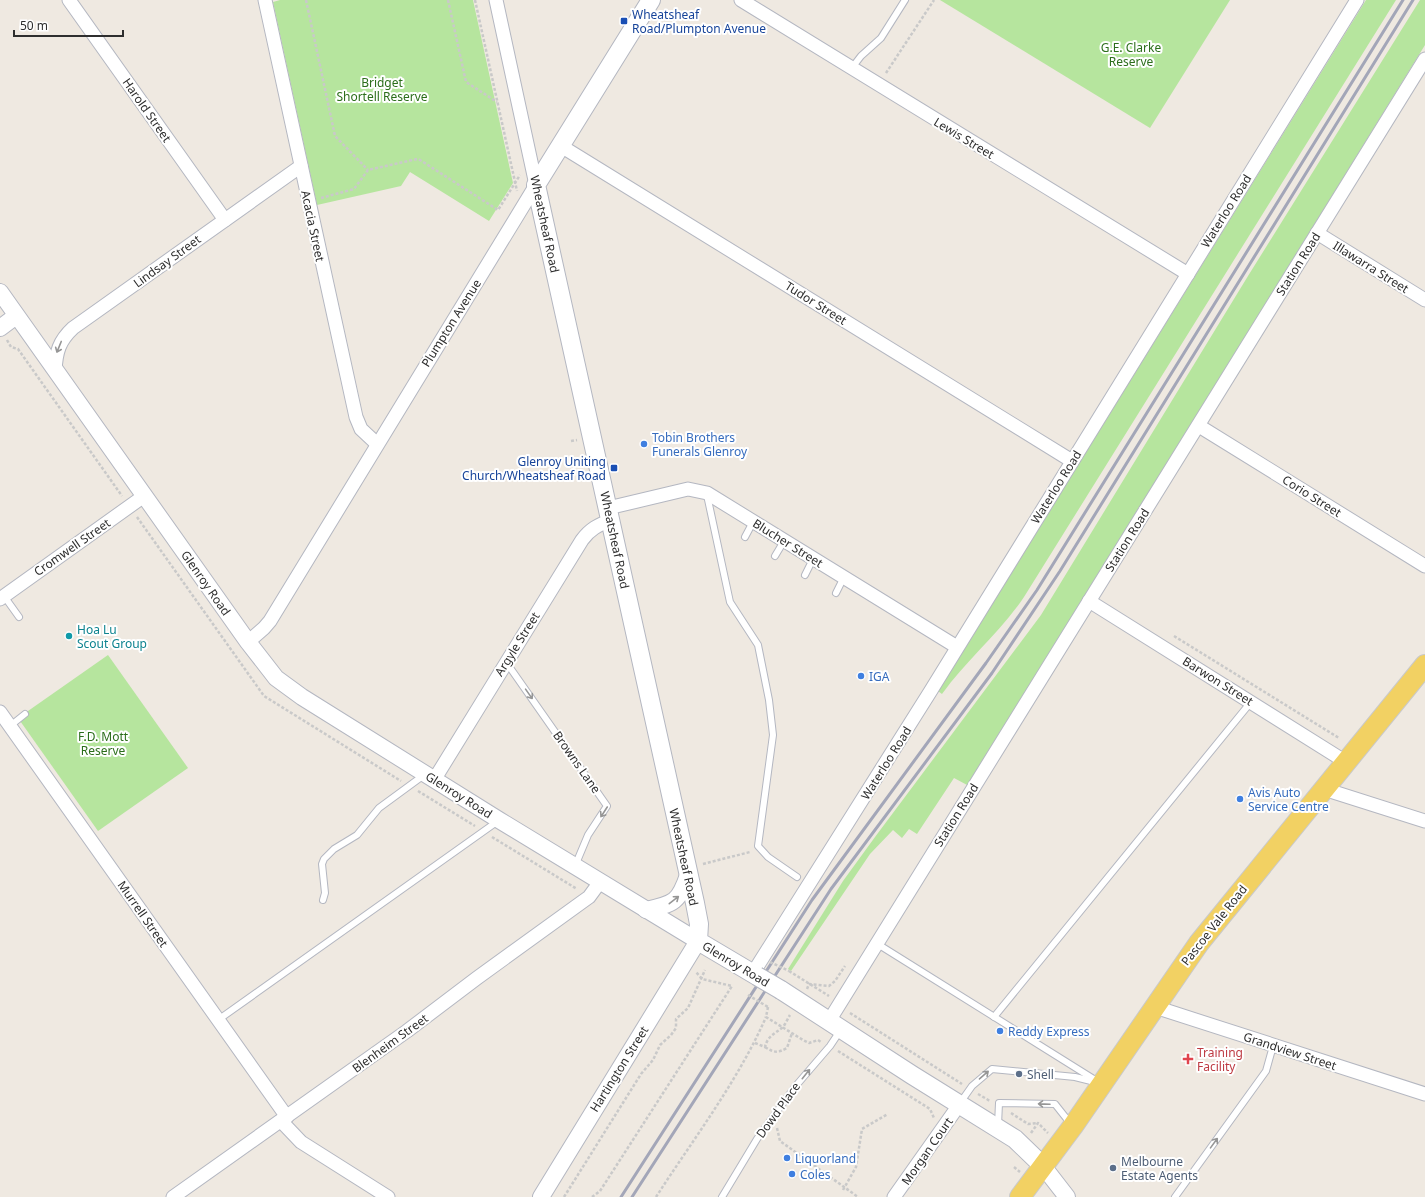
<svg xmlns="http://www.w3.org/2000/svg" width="1425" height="1197" viewBox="0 0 1425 1197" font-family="'Noto Sans',sans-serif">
<rect width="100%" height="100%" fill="#efe9e1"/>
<g fill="#b6e59e">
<path d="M280,0H473L513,183L489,221L410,172L401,186L317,205L273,2Z"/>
<path d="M940,0H1230L1150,128Z"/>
<path d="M1366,0H1396L1024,597C999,634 967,659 942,694L938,691Z"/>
<path d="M1420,0H1425V45L969,786L954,778L917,834L909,829L902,838L893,830L870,854L791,971L788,969L843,881L875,837L1041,615L1248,276Z"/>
<path d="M108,655L188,768L98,831L18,718Z"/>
</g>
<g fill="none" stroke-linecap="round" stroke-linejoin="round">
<g stroke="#b4b7c1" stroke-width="8">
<g id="service">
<path d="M851,69L861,56L881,38L905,0"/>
<path d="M707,495L730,602L758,645L769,700L773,735L758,846L768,857L797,877"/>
<path d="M745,537L753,522"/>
<path d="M775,556L784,541"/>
<path d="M805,575L813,559"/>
<path d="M836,593L844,577"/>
<path d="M4,596L19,617"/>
<path d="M506,662L607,806L588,835L575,866"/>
<path d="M10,726L25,714"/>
<path d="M323,900L325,893L322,864L324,859L334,849L357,835L379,808L424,775"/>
<path d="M876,943L1100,1083"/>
<path d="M994,1017L1251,702"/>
<path d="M218,1020L498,821"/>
<path d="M960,1103L972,1086L992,1069L1075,1077L1095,1082"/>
<path d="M998,1125L999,1103L1055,1104L1070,1123"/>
<path d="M722,1197L757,1139L794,1088L830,1046L840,1031"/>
<path d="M1175,1197L1266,1071L1273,1046"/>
</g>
</g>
<g stroke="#b4b7c1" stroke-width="15">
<g id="minor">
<path d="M69,0L225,220"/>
<path d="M265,0L356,417L361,429L377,444"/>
<path d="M741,0L1188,274"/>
<path d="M561,146L1072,461"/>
<path d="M1317,233L1425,300"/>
<path d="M55,371C56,352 59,341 73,328L301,166"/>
<path d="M1199,426L1425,566"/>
<path d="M608,508L688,489L707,493L957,647"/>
<path d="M0,599L144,496"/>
<path d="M1089,601L1346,762"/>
<path d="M248,642L264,628L270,621L536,185L496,0"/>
<path d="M0,712L287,1117"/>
<path d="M434,780L582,540C590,529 598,525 611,520"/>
<path d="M1324,789L1425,821"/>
<path d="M753,973L930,692L1357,0"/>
<path d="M1155,1007L1425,1094"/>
<path d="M829,1021L1425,59"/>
<path d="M281,1121L301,1142L388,1197"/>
<path d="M173,1197L407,1031L477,978L582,902L589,897L600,882"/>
<path d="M894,1197L959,1105"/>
</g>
</g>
<g stroke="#b4b7c1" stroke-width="18">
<g id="tertiary">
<path d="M0,292L248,642L276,678L302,697L499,820L698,941L541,1197"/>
<path d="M0,328L16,316"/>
<path d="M646,910C674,904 679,902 688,875"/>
<path d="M1043,1166L1067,1197"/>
</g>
</g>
<g stroke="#b4b7c1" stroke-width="20">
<g id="secondary">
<path d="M651,0L536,185L695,903L699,924L698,941L757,976"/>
<path d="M781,990L912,1075L1015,1139L1043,1166"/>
</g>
</g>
<g stroke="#c9c9c9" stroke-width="22">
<path id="primary" d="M1020,1197L1073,1126L1199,943L1425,665"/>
</g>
<g stroke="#c9c9c9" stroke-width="2.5" stroke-dasharray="3 2" stroke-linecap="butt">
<path d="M306,0L335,136L368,170"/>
<path d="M448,0L466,82L497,102"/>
<path d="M475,0L517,191"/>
<path d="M886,73L934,0"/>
<path d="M321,198L354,189L368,170L417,159L420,160L498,210L520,175"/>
<path d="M7,340L11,347L18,349L122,496"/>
<path d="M571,441L577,440"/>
<path d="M137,517L264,696L401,781"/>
<path d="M1174,636L1339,738"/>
<path d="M418,791L475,826"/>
<path d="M492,837L577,889"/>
<path d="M703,864L750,852"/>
<path d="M789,971L829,996"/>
<path d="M807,989L809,984L829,986L835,981L845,966"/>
<path d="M768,1007L766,1017L803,1040L809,1043L818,1040L821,1042"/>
<path d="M850,1013L962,1084"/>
<path d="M755,1043L765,1047C768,1035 775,1034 783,1027C786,1023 788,1018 790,1015"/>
<path d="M765,1047C774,1053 778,1053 787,1048L792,1033"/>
<path d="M838,1051L930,1109L934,1118"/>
<path d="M978,1094L990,1101"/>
<path d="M1011,1113L1028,1124L1038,1123"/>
<path d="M777,1128L780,1141L858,1197"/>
<path d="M1031,1133L1038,1123L1048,1133"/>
<path d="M1014,1167L1020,1172"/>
<path d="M843,1190L856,1167L862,1129L888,1114"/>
<path d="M564,1197L641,1074L653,1060L660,1045L671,1035L676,1028V1019L688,1008L705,970"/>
<path d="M592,1197L600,1191L732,986L702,979L696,972"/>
<path d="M656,1197C694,1138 738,1081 766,1017"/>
</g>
<use href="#service" stroke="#fff" stroke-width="6"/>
<use href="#minor" stroke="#fff" stroke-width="13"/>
<use href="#tertiary" stroke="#fff" stroke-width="16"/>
<use href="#secondary" stroke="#fff" stroke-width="18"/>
<use href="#primary" stroke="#f2d163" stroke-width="20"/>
<g stroke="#a3a6b8" stroke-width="3">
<path d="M621,1197L812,900L986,663L1037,590L1403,0"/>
<path d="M632,1197L831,889L992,673L1060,571L1413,0"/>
</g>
<g stroke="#b4b7c1" stroke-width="20" stroke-linecap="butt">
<path id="secondary-bridge" d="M757,976L781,990"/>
</g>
<g stroke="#c9c9c9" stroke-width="2.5" stroke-dasharray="3 2" stroke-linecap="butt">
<path d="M770,962L789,971"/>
<path d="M748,995L768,1007"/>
</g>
<use href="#secondary-bridge" stroke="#fff" stroke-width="18"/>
</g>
<defs><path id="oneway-shaft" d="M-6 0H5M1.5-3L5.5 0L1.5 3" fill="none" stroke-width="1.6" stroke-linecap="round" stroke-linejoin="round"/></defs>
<g stroke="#969696">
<use href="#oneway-shaft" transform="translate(59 347) rotate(112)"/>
<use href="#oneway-shaft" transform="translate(529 694) rotate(55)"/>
<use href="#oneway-shaft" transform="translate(604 812) rotate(123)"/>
<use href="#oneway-shaft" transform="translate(674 900) rotate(-38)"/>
<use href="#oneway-shaft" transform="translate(806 1074) rotate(-51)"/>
<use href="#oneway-shaft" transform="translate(984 1075) rotate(-41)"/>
<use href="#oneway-shaft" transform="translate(1044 1104) rotate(-178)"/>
<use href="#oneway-shaft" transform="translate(1214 1143) rotate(-54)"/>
</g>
<g fill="#1a4fb4" stroke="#fff" stroke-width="1.5">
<rect x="620" y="17" width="8" height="8" rx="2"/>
<rect x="610" y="464" width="8" height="8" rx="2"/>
</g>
<g fill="#3f7fe0" stroke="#fff" stroke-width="1.5">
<circle cx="644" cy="444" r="4"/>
<circle cx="861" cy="676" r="4"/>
<circle cx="1240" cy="799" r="4"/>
<circle cx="1000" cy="1031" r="4"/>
<circle cx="787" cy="1158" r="4"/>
<circle cx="792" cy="1174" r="4"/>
</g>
<circle fill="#0f9aa8" stroke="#fff" stroke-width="1.5" cx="69" cy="636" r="4"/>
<path fill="#e0444e" stroke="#fff" stroke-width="1.5" d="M1186 1053h4v4h4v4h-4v4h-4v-4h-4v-4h4z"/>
<g fill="#5c6f8a" stroke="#fff" stroke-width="1.5">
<circle cx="1019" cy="1074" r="4"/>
<circle cx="1113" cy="1168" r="4"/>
</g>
<g text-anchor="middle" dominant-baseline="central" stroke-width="4" stroke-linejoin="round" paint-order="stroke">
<g font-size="12" fill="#164399" stroke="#fff" text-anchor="start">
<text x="632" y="14">Wheatsheaf<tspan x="632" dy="14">Road/Plumpton Avenue</tspan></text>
<text x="606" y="461" text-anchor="end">Glenroy Uniting<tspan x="606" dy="14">Church/Wheatsheaf Road</tspan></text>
</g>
<g font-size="12" fill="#2c6e1b" stroke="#fff">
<text x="1131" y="47">G.E. Clarke<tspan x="1131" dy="14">Reserve</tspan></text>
<text x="382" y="82">Bridget<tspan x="382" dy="14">Shortell Reserve</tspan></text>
<text x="103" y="736">F.D. Mott<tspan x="103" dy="14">Reserve</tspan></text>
</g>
<g font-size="12" fill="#2e2e2e" stroke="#fff">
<text transform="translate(147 110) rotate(55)">Harold Street</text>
<text transform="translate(964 138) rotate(31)">Lewis Street</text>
<text transform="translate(1226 211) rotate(-58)">Waterloo Road</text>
<text transform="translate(545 224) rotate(78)">Wheatsheaf Road</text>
<text transform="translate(313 226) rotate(78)">Acacia Street</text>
<text transform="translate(167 261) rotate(-36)">Lindsay Street</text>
<text transform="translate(1298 264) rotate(-58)">Station Road</text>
<text transform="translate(1371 267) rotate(32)">Illawarra Street</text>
<text transform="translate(816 303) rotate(32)">Tudor Street</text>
<text transform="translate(451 323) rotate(-58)">Plumpton Avenue</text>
<text transform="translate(1056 487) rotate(-58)">Waterloo Road</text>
<text transform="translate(1312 496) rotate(32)">Corio Street</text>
<text transform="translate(615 540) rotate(78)">Wheatsheaf Road</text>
<text transform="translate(1127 540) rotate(-58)">Station Road</text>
<text transform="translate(788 543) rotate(32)">Blucher Street</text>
<text transform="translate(72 547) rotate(-35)">Cromwell Street</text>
<text transform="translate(206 583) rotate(55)">Glenroy Road</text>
<text transform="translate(517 644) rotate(-58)">Argyle Street</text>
<text transform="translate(1218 681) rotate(32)">Barwon Street</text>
<text transform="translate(577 762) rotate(55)">Browns Lane</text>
<text transform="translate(886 763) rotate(-58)">Waterloo Road</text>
<text transform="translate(459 795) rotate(32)">Glenroy Road</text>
<text transform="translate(956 815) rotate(-58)">Station Road</text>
<text transform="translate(684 857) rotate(78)">Wheatsheaf Road</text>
<text transform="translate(143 914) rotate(55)">Murrell Street</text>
<text transform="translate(1214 925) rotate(-52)">Pascoe Vale Road</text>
<text transform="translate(736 964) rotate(31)">Glenroy Road</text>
<text transform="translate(390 1043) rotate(-36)">Blenheim Street</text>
<text transform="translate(1290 1051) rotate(18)">Grandview Street</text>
<text transform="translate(619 1069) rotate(-58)">Hartington Street</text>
<text transform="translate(778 1110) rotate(-54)">Dowd Place</text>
<text transform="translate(927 1151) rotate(-55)">Morgan Court</text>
</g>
<g font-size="12" fill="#366cbe" stroke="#fff" text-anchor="start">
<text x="652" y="437">Tobin Brothers<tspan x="652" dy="14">Funerals Glenroy</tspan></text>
<text x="869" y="676">IGA</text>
<text x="1248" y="792">Avis Auto<tspan x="1248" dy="14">Service Centre</tspan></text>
<text x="1008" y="1031">Reddy Express</text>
<text x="795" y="1158">Liquorland</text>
<text x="800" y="1174">Coles</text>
</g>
<g font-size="12" fill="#0d838f" stroke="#fff" text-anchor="start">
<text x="77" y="629">Hoa Lu<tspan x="77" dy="14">Scout Group</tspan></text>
</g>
<g font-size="12" fill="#be3a42" stroke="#fff" text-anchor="start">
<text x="1197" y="1052">Training<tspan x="1197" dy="14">Facility</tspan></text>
</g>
<g font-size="12" fill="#4e5e75" stroke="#fff" text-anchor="start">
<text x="1027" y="1074">Shell</text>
<text x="1121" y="1161">Melbourne<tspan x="1121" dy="14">Estate Agents</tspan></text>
</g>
</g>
<path d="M14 30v6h109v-6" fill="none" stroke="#2e2e2e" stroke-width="2"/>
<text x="20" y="30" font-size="12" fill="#2e2e2e" stroke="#ffffff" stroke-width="3" paint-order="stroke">50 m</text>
</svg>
